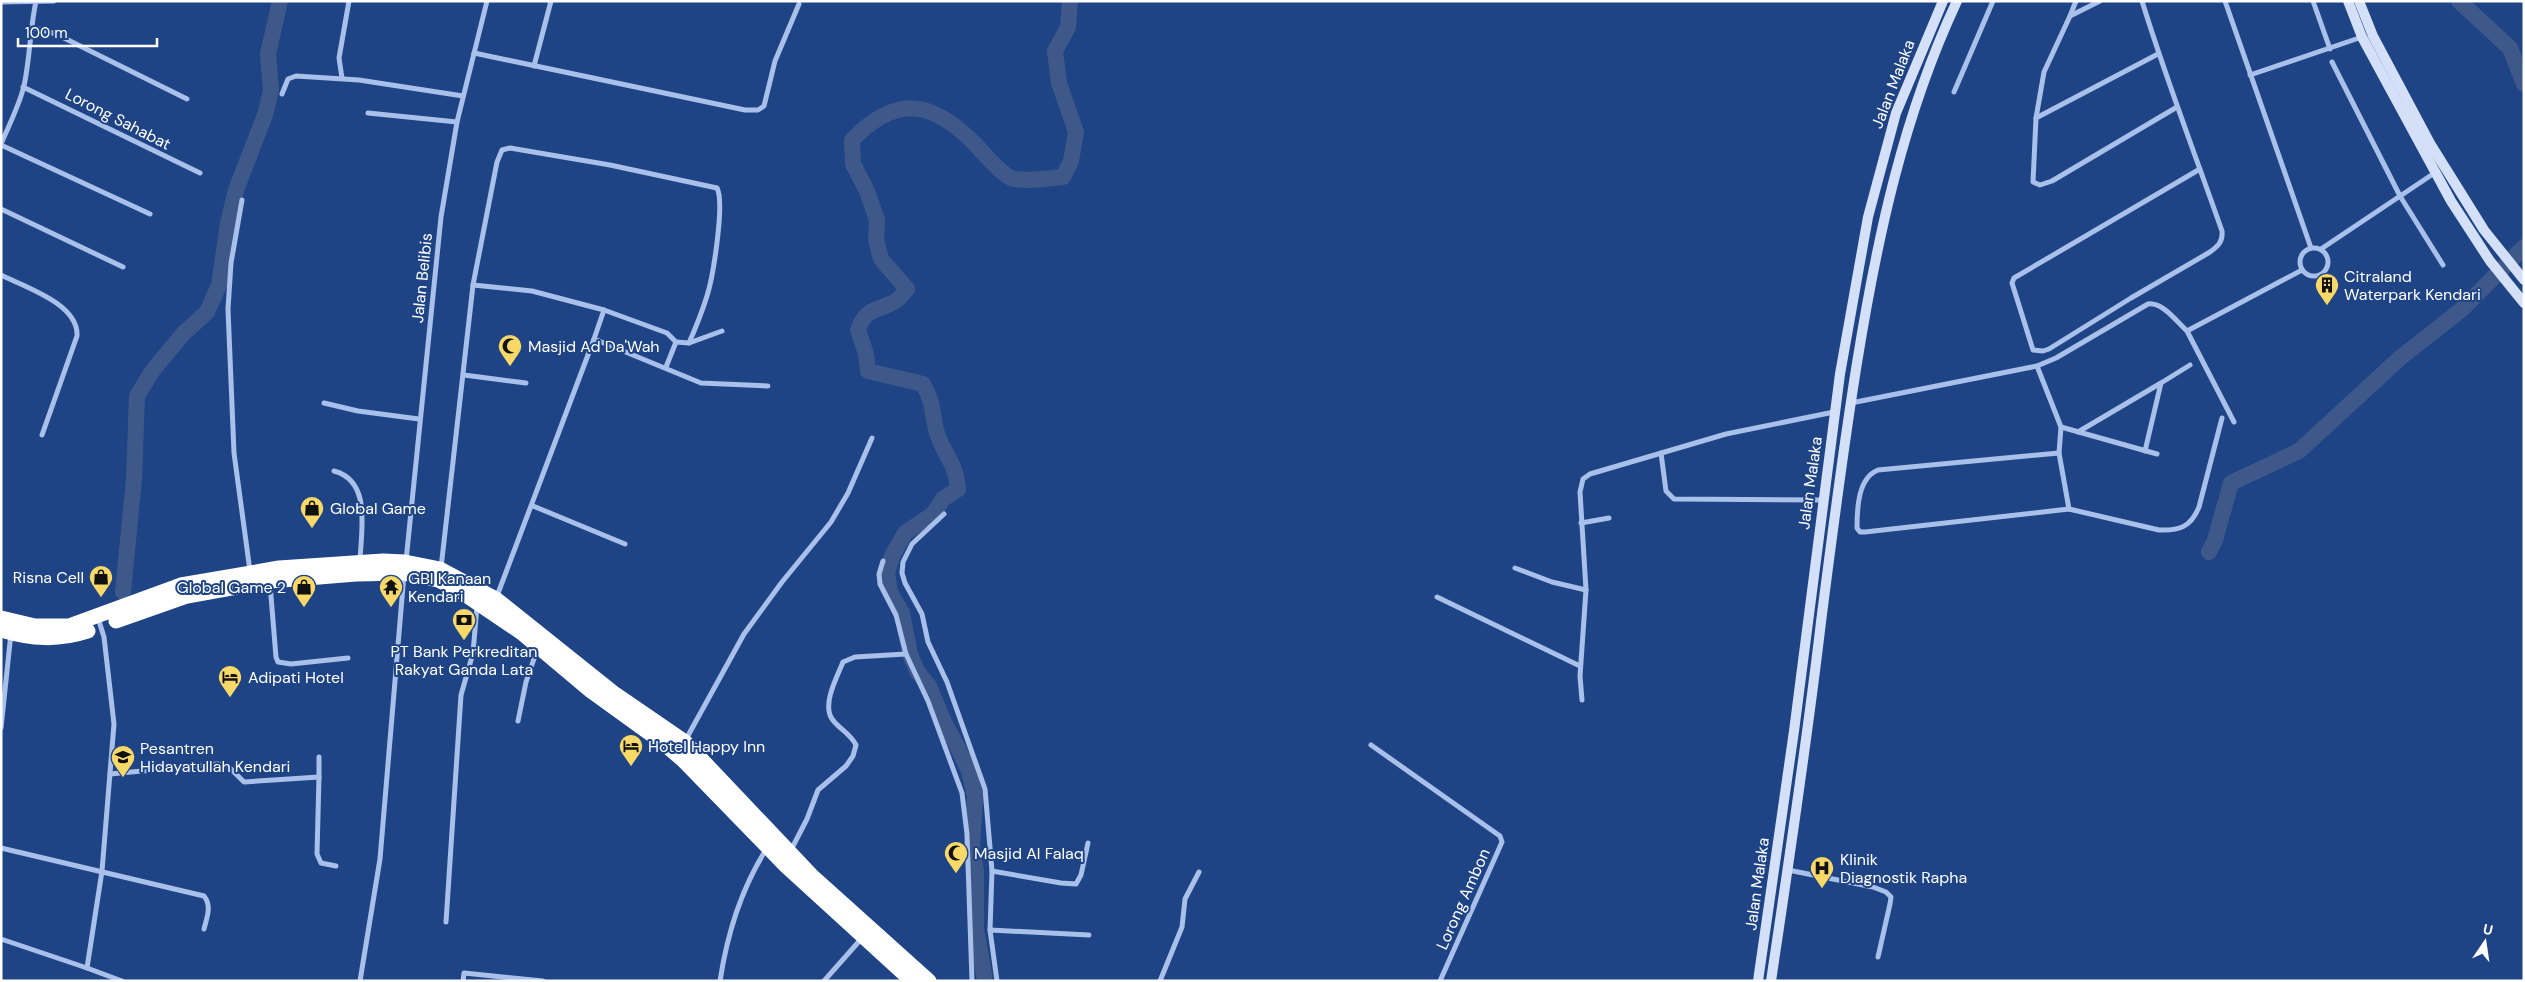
<svg xmlns="http://www.w3.org/2000/svg" width="2525" height="982" viewBox="0 0 2525 982" font-family="'DM Sans',sans-serif">
<rect width="100%" height="100%" fill="#1f4485"/>
<g fill="none" stroke-linecap="round" stroke-linejoin="round">
<g stroke="#3e5989" stroke-width="16">
<path d="M2459,1L2510,48L2524,84"/>
<path d="M2209,552L2215,540L2231,483L2299,451L2400,358L2461,310L2524,247"/>
<path d="M123,592L134,479L137,396L153,370L183,334L207,312L219,285L228,223L236,190L265,115L271,90L268,54L280,1"/>
<path d="M985,981L976,928V871L972,847L975,796L969,771L958,748L945,724L929,686L917,671L910,654L902,613L890,592L887,573L892,556L905,533L933,514L943,499L958,489C956,462 944,456 937,433C931,413 935,405 923,384L868,371L866,354L858,330C866,308 874,312 892,303C898,301 903,294 907,289L881,259L876,240L877,220L867,191L853,164L852,140C895,96 930,99 973,142C984,153 996,169 1009,177C1020,183 1050,178 1063,177L1071,161L1076,132L1059,83L1055,51L1068,27L1070,1"/>
</g>
<g stroke="#a8c0ea" stroke-width="5">
<path d="M2142,1C2166,79 2195,154 2222,231C2223,242 2218,246 2210,252L2131,298L2049,349L2043,351L2033,350L2012,283L2014,278L2200,169"/>
<path d="M2225,1L2311,248"/>
<path d="M2313,1L2330,49"/>
<path d="M1,2L54,1"/>
<path d="M2070,16L2076,1"/>
<path d="M31,27L56,34L187,99"/>
<path d="M474,53L745,110H758L764,106L775,61L799,4"/>
<path d="M2158,54L2036,118L2033,182L2040,185L2052,181L2177,107"/>
<path d="M2332,62L2400,196L2443,265"/>
<path d="M534,66L551,1"/>
<path d="M2250,75L2362,37"/>
<path d="M342,78L339,58L349,1"/>
<path d="M23,87L200,173"/>
<path d="M1954,92L1993,1"/>
<path d="M282,94L288,79L296,76L359,80L463,96"/>
<path d="M368,113L457,122"/>
<path d="M2036,118L2044,72L2070,16L2100,1"/>
<path d="M1,144C9,125 19,106 24,86C30,58 30,29 36,1"/>
<path d="M1,145L150,214"/>
<path d="M242,200L231,263L228,309L234,453L250,571"/>
<path d="M1,209L123,267"/>
<circle cx="2314" cy="262" r="14"/>
<path d="M2321,249L2430,176"/>
<path d="M1,275C25,287 79,304 77,336L42,435"/>
<path d="M473,285L532,291L604,310L594,339"/>
<path d="M604,310L667,333L676,342"/>
<path d="M2187,331L2234,422"/>
<path d="M2037,366L2061,427L2059,453L2069,509L2159,530C2179,531 2191,527 2199,507L2222,418"/>
<path d="M666,367L676,342L689,343L722,331"/>
<path d="M464,375L526,383"/>
<path d="M324,403L358,411L419,419"/>
<path d="M1851,403L2037,366L2056,358L2148,304C2163,302 2177,322 2187,331L2302,270"/>
<path d="M2061,427L2157,454"/>
<path d="M2078,432L2161,383"/>
<path d="M2145,451L2161,383L2190,365"/>
<path d="M1661,453L1666,491L1674,499L1822,500"/>
<path d="M2059,453L1878,470C1858,478 1857,508 1857,528L1860,532H1865L2069,509"/>
<path d="M334,471C372,481 361,530 360,561"/>
<path d="M533,506L625,544"/>
<path d="M944,514L912,544L903,562L902,573L905,583L922,614L928,642L947,682L985,789L992,871L990,930"/>
<path d="M1581,523L1609,518"/>
<path d="M406,561L441,217L457,122L487,1"/>
<path d="M883,561L879,574L880,584L896,615L906,654L928,701L962,793L967,834L972,981"/>
<path d="M441,568L473,285L497,162L502,150L510,148L610,165L717,188C725,203 713,277 707,296C702,312 696,327 689,343"/>
<path d="M1515,568L1552,582L1586,590"/>
<path d="M270,584L276,657L278,662L291,664L348,658"/>
<path d="M497,596L594,339L701,383L768,386"/>
<path d="M1437,597L1580,666"/>
<path d="M98,618L104,637L114,724L102,871L87,968L122,981"/>
<path d="M1582,700L1580,676L1586,590L1580,492L1583,479L1590,474L1726,434L1834,412"/>
<path d="M518,721L526,682L537,650"/>
<path d="M1,728L11,633"/>
<path d="M685,741L744,634L782,582L831,522L848,493L872,438"/>
<path d="M1371,745L1500,836L1502,842L1440,981"/>
<path d="M110,774L217,764L228,766L244,782L319,777L317,854L321,863L336,866"/>
<path d="M319,777V757"/>
<path d="M1,848L204,896C212,906 207,917 204,929"/>
<path d="M791,850L807,819L818,790L846,766L853,756L856,745C849,732 840,730 832,719C822,704 837,677 843,662L855,657L906,654"/>
<path d="M1788,870L1873,887L1886,892L1891,897L1890,904L1878,957"/>
<path d="M992,871L1061,883L1076,884L1081,875L1088,843"/>
<path d="M446,922L461,695L473,653L477,606"/>
<path d="M1,939L87,968"/>
<path d="M360,981L380,859L404,574"/>
<path d="M463,981L464,973L543,981"/>
<path d="M720,981C727,935 742,887 767,848"/>
<path d="M824,981L862,938"/>
<path d="M997,981L990,930L1089,935"/>
<path d="M1160,981L1182,927L1185,899L1199,872"/>
</g>
<g stroke="#d3e0f8" stroke-width="10">
<path d="M2348,1L2362,37L2451,201L2490,261L2524,303"/>
<path d="M2359,1L2373,36L2431,145L2484,230L2524,280"/>
<path d="M1758,981L1794,731L1840,374L1868,217L1896,113L1943,1"/>
<path d="M1771,981C1789,861 1807,742 1821,622C1832,536 1843,449 1857,363C1877,239 1903,116 1957,1"/>
</g>
<g stroke="#fff" stroke-width="15">
<path d="M1,618L35,626H69L181,585L279,568L383,561L405,562L440,569L496,599L615,694L685,742L811,875L929,981"/>
<path d="M116,621L187,596L270,581L356,574L404,573L438,580L457,589L522,633L591,691L663,743L683,760L786,866L912,981"/>
<path d="M1,630C31,639 58,641 88,631"/>
</g>
</g>
<defs>
<g id="building-pin" transform="scale(1.25)"><path d="M0 17L-7.5 6A9.5 9.5 0 1 1 7.5 6Z" fill="#f8d968" stroke="#1f4485"/><path d="M-4-6H4V6H1V3H-1V6H-4ZM-2.5-4.3h1.7v1.8h-1.7ZM.8-4.3h1.7v1.8H.8ZM-2.5-1h1.7V.8h-1.7ZM.8-1h1.7V.8H.8Z" fill="#111"/></g>
<g id="mosque-pin" transform="scale(1.25)"><path d="M0 17L-7.5 6A9.5 9.5 0 1 1 7.5 6Z" fill="#f8d968" stroke="#1f4485"/><path d="M3.5-4.9A6 6 0 1 0 3.5 4.9A5 5 0 1 1 3.5-4.9Z" fill="#111"/></g>
<g id="shop-pin" transform="scale(1.25)"><path d="M0 17L-7.5 6A9.5 9.5 0 1 1 7.5 6Z" fill="#f8d968" stroke="#1f4485"/><path d="M-5-2.5h2.3a2.7 3.5 0 0 1 5.4 0H5L5.5 6h-11ZM-1.5-2.5h3a1.5 2.3 0 0 0-3 0Z" fill="#111"/></g>
<g id="temple-pin" transform="scale(1.25)"><path d="M0 17L-7.5 6A9.5 9.5 0 1 1 7.5 6Z" fill="#f8d968" stroke="#1f4485"/><path d="M0-6L5-2H3V0L6.5 2.5H4V6H1.5V3h-3V6H-4V2.5H-6.5L-3 0V-2H-5Z" fill="#111"/></g>
<g id="bank-pin" transform="scale(1.25)"><path d="M0 17L-7.5 6A9.5 9.5 0 1 1 7.5 6Z" fill="#f8d968" stroke="#1f4485"/><path d="M-6-4H6V4H-6ZM0-2.3a2.3 2.3 0 1 0 0 4.6a2.3 2.3 0 1 0 0-4.6Z" fill="#111"/></g>
<g id="hotel-pin" transform="scale(1.25)"><path d="M0 17L-7.5 6A9.5 9.5 0 1 1 7.5 6Z" fill="#f8d968" stroke="#1f4485"/><path d="M-6-4.5h1.5V1H6V5H4.5V3h-9V5H-6ZM-4 0a1.8 1.8 0 1 1 3.6 0ZM.5 0V-2.5h3Q6-2.5 6 0Z" fill="#111"/></g>
<g id="school-pin" transform="scale(1.25)"><path d="M0 17L-7.5 6A9.5 9.5 0 1 1 7.5 6Z" fill="#f8d968" stroke="#1f4485"/><path d="M0-5L7-2L0 1L-7-2ZM-4 1L0 2.5L4 1V4Q0 6-4 4Z" fill="#111"/></g>
<g id="hospital-pin" transform="scale(1.25)"><path d="M0 17L-7.5 6A9.5 9.5 0 1 1 7.5 6Z" fill="#f8d968" stroke="#1f4485"/><path d="M-5-5h3v3.5h4V-5h3V5h-3V1.5h-4V5h-3Z" fill="#111"/></g>
</defs>
<g fill-rule="evenodd">
<use href="#building-pin" x="2327" y="285"/>
<use href="#mosque-pin" x="510" y="346"/>
<use href="#shop-pin" x="312" y="508"/>
<use href="#shop-pin" x="101" y="577"/>
<use href="#shop-pin" x="304" y="587"/>
<use href="#temple-pin" x="391" y="587"/>
<use href="#bank-pin" x="464" y="620"/>
<use href="#hotel-pin" x="230" y="677"/>
<use href="#hotel-pin" x="631" y="746"/>
<use href="#school-pin" x="123" y="757"/>
<use href="#mosque-pin" x="956" y="853"/>
<use href="#hospital-pin" x="1822" y="868"/>
</g>
<g text-anchor="middle" dominant-baseline="central" stroke-width="4" stroke-linejoin="round" paint-order="stroke">
<g font-size="16" fill="#fff" stroke="#1f4485">
<text transform="translate(1893 84) rotate(-69)">Jalan Malaka</text>
<text transform="translate(118 119) rotate(27)">Lorong Sahabat</text>
<text transform="translate(422 278) rotate(-84)">Jalan Belibis</text>
<text transform="translate(1810 483) rotate(-82)">Jalan Malaka</text>
<text transform="translate(1757 884) rotate(-82)">Jalan Malaka</text>
<text transform="translate(1463 899) rotate(-66)">Lorong Ambon</text>
</g>
<g font-size="16" fill="#fff" stroke="#1f4485" text-anchor="start">
<text x="2344" y="276">Citraland<tspan x="2344" dy="18">Waterpark Kendari</tspan></text>
<text x="528" y="346">Masjid Ad Da'Wah</text>
<text x="330" y="508">Global Game</text>
<text x="84" y="577" text-anchor="end">Risna Cell</text>
<text x="408" y="578">GBI Kanaan<tspan x="408" dy="18">Kendari</tspan></text>
<text x="286" y="587" text-anchor="end">Global Game 2</text>
<text x="464" y="651" text-anchor="middle">PT Bank Perkreditan<tspan x="464" dy="18">Rakyat Ganda Lata</tspan></text>
<text x="248" y="677">Adipati Hotel</text>
<text x="648" y="746">Hotel Happy Inn</text>
<text x="140" y="748">Pesantren<tspan x="140" dy="18">Hidayatullah Kendari</tspan></text>
<text x="974" y="853">Masjid Al Falaq</text>
<text x="1840" y="859">Klinik<tspan x="1840" dy="18">Diagnostik Rapha</tspan></text>
</g>
</g>
<rect width="2525" height="982" fill="none" stroke="#ffffff" stroke-width="5"/>
<g transform="translate(2485 942) rotate(13)" stroke="#1f4485" stroke-width="4" paint-order="stroke">
<path d="M0-4L9 19L0 12L-9 19Z" fill="#ffffff"/>
<text y="-8" font-size="14" font-weight="bold" text-anchor="middle" fill="#ffffff">U</text>
</g>
<path d="M18 38v8h139v-8" fill="none" stroke="#ffffff" stroke-width="2.5"/>
<text x="25" y="38" font-size="15" fill="#ffffff" stroke="#1f4485" stroke-width="4" paint-order="stroke">100 m</text>
</svg>
